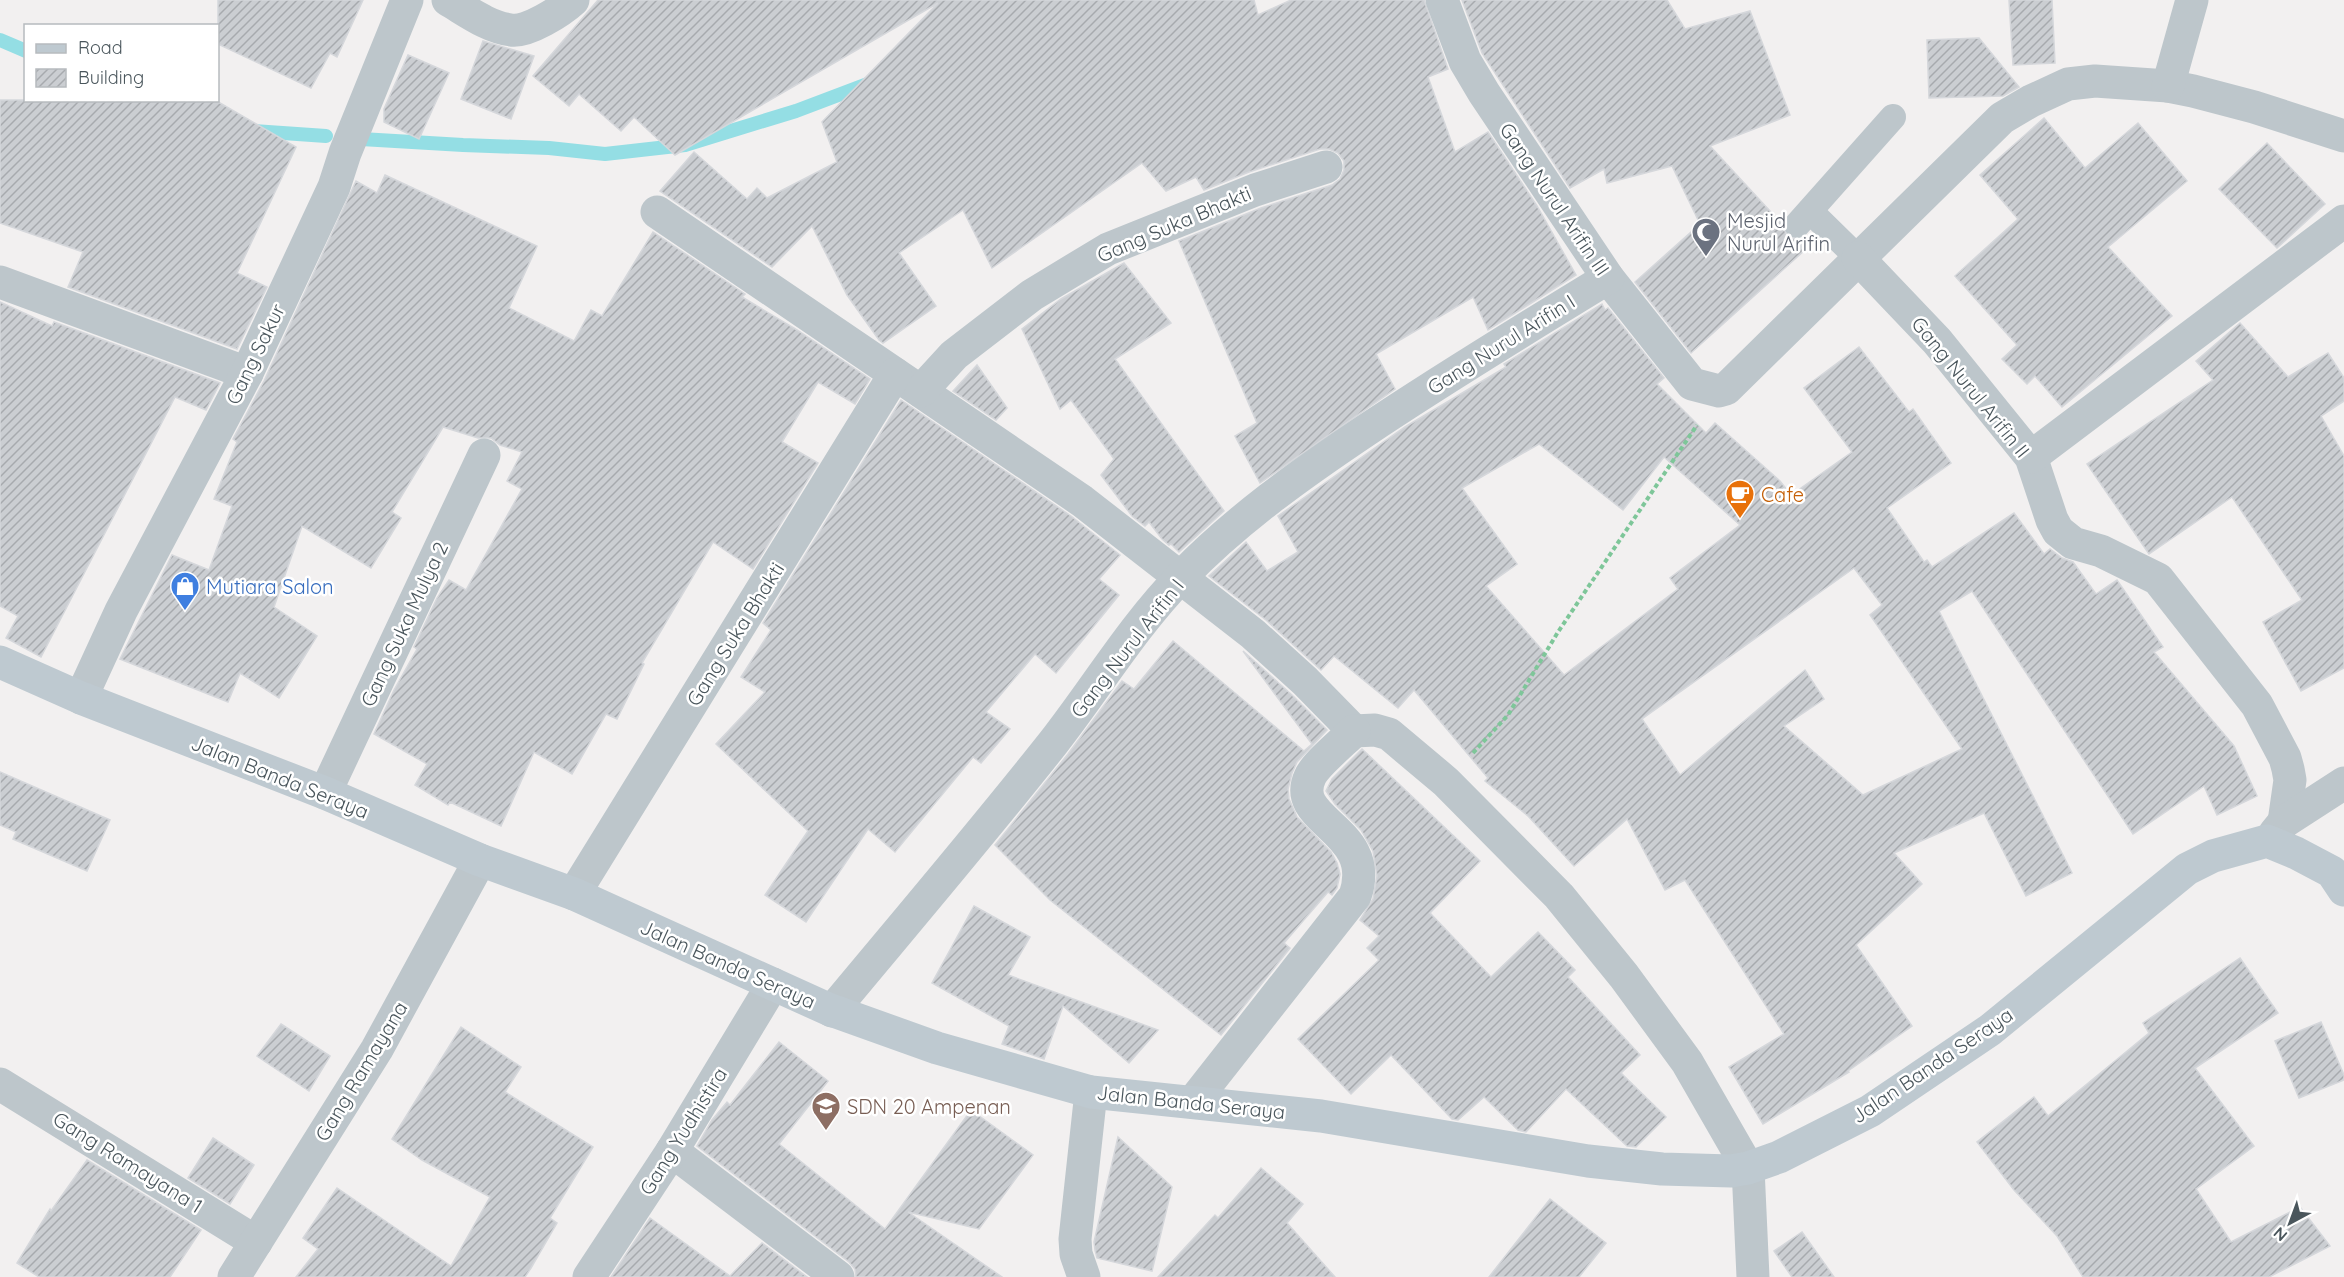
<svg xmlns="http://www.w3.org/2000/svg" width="2344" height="1277" viewBox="0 0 2344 1277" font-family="Quicksand,sans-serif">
<defs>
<pattern id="building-hatch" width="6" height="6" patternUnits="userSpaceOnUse" patternTransform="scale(1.5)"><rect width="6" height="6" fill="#cbced2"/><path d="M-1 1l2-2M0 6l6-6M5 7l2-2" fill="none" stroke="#a7aaae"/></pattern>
</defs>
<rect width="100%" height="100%" fill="#f2f0f0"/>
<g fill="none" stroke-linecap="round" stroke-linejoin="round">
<g stroke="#94dee4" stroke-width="14">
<path d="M0,40L26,51"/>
<path d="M253,131L326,136"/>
<path d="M361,139L463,145L549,148L605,154L685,145L796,111L870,83"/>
</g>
</g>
<g fill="url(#building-hatch)" stroke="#d5d7db" stroke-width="1.5" fill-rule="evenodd">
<path d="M218,0H363L337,57L330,53L311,88L218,44Z"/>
<path d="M598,0H1254L1258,15L1291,0H1424L1448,69L1428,77L1455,152L1488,132L1537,206L1576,275L1488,330L1473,297L1376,354L1395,389L1260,483L1235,436L1257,423L1179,241L1261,208L1332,185L1340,179L1344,170V161L1338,153L1329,149H1320L1249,172L1204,190L1196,177L1166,191L1142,163L992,268L963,210L899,253L936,306L883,343L879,340L847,295L812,226L772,267L660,191L694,152L747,199L757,188L767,198L837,162L822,122L938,3L675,155L634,117L621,131L579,94L569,106L533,76Z"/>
<path d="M1462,0H1667L1685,29L1750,11L1790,115L1710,146L1782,224L1787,236L1797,240L1806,249L1691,353L1635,282L1700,224L1672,166L1607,183L1604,169L1570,188L1482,53Z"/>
<path d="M2009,0H2052L2055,63L2013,65Z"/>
<path d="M1979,38L2019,87L2003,96L1929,98L1927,40Z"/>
<path d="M483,41L534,56L511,119L461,99Z"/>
<path d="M408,55L449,73L419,139L384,122V109Z"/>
<path d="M0,100H215L296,147L237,273L267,287L237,349L68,287L83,252L0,223Z"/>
<path d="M2044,118L2085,168L2138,123L2187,181L2108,247L2172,316L2062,407L2035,376L2027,384L2002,359L2017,345L1955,276L2018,219L1980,175Z"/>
<path d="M2267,143L2325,204L2277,248L2219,189Z"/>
<path d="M385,175L537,246L509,308L574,341L591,310L602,316L653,232L745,294L742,297L797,330L870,379L855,404L818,382L782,442L818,463L753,569L713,542L642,663L644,664L617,719L606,714L572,774L534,752L501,826L450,802L448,805L415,785L427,764L374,734L394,690L417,649L414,647L437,598L449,580L466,590L522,489L507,481L522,452L500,445L491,438H478L443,427L392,512L401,518L371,568L302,526L274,607L317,636L279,698L240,673L228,702L120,659L172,555L209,570L232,506L214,499L237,442L233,439L264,381L356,181L377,193Z"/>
<path d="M1124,263L1171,323L1115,359L1224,511L1179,552L1171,544L1169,545L1162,539L1149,522L1145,526L1132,516L1101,475L1114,459L1071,400L1060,409L1022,329L1061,299Z"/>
<path d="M0,302L52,326L54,322L220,383L206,410L175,397L41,657L6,638L18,616L0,606Z"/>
<path d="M1602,304L1605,310L1608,308L1664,378L1657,384L1706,433L1715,423L1780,481L1791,495L1852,452L1804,388L1859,347L1909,412L1913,409L1951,463L1887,508L1924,562L1927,560L1932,567L2014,513L2044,554L2050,549L2062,558L2073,562L2096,594L2117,580L2163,647L2154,652L2234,746L2257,796L2217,815L2204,786L2133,834L1972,591L1939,611L2072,873L2026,896L1984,813L1894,853L1922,884L1856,945L1912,1026L1848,1071L1849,1072L1763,1124L1729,1067L1784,1034L1685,880L1665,890L1627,819L1574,866L1528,816L1485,781L1488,778L1414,690L1398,708L1334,656L1321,670L1266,620L1209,576L1246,542L1267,571L1298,552L1278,516L1405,427L1506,367L1504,364ZM1539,444L1623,510L1664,457L1740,525L1670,578L1678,589L1564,675L1486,586L1517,564L1462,488ZM1854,568L1882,605L1870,615L1962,749L1863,795L1784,726L1824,699L1805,670L1680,775L1642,719Z"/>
<path d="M2240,323L2288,377L2328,353L2344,378V401L2321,416L2344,456V668L2301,691L2263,622L2302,600L2232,497L2149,554L2087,464L2213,380L2196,361Z"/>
<path d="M977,365L1007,408L996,420L953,391Z"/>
<path d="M901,400L1071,516L1120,555L1099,579L1119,595L1056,673L1035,654L986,712L1010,729L981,763L973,757L895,852L868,829L806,922L765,895L808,831L716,744L765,692L741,677L771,630L763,623Z"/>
<path d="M1173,641L1304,751L1312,744L1243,651L1292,695L1327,730L1297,762L1292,773L1288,789L1289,799L1297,817L1331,852L1337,863L1340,874L1337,888L1332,895L1328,892L1284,943L1290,948L1221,1035L1050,900L995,845L1068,754L1122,681L1134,689Z"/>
<path d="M1362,749L1480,861L1430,913L1491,977L1538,932L1575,970L1568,977L1640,1055L1621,1073L1666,1117L1636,1147L1627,1146L1566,1089L1526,1132L1518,1130L1484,1097L1458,1120L1452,1119L1391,1055L1351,1094L1298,1039L1379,960L1367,948L1379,936L1360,920L1373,899L1377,876L1373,851L1361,830L1335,804L1326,791L1332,779Z"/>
<path d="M0,772L110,820L87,871L13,839L16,832L0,825Z"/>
<path d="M974,906L1030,937L1008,975L1158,1030L1129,1063L1063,1006L1044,1059L1002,1044L1009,1026L932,983Z"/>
<path d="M2240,958L2278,1013L2195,1068L2254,1146L2196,1189L2231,1242L2300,1207L2330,1246L2269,1277H2083L2057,1236L2014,1190L1977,1142L2034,1097L2048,1116L2149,1033L2143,1023Z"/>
<path d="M2321,1022L2344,1075V1080L2299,1098L2275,1041Z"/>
<path d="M281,1024L330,1056L309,1091L257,1056Z"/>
<path d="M461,1027L521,1067L505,1092L593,1147L550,1218L557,1223L531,1268L525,1277H296L318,1249L303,1238L337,1188L451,1266L490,1197L422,1160L392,1139Z"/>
<path d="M779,1042L828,1081L779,1144L885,1229L971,1110L1033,1155L979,1229L908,1212L1002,1277H856L855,1269L849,1262L697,1146L712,1120L727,1102L730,1105Z"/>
<path d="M1118,1137L1172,1187L1152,1271L1097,1258L1095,1250L1094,1242Z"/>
<path d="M213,1138L254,1165L230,1204L188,1178Z"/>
<path d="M87,1160L201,1230L170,1277H39L17,1263L50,1209L51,1211Z"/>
<path d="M1261,1168L1303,1204L1287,1223L1335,1277H1158L1215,1215L1218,1218Z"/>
<path d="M1550,1199L1606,1243L1579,1277H1489Z"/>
<path d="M650,1218L730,1276L762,1243L807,1277H611Z"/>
<path d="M1802,1232L1834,1277H1792L1774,1251Z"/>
</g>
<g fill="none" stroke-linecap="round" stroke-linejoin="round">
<path stroke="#7ec699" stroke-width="4" stroke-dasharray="4.5 3" stroke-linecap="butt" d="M1473,753L1508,715L1558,632L1697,425"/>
<g stroke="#bdc6cb" stroke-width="26">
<path d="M1810,211L1858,258"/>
<path d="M1797,225L1893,117"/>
</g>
<g stroke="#bdc6cb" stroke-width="33">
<path d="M448,0C467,11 488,27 511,30C527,33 561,11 573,0"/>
<path d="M1442,0L1465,61L1484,93L1608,278L1692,384L1719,391L1726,389L2002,118L2031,101L2068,84L2095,81L2168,86L2193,91L2254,107L2344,136"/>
<path d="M2168,86L2192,0"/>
<path d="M657,212L1082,501L1253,634L1305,681L1354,731L1375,730L1389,734L1446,782L1559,896L1624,976L1687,1062L1748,1168L1753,1277"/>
<path d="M1858,258L1937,341L2031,457L2052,520L2058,531L2073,543L2101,551L2158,579L2257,705L2285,758L2288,769L2290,780L2284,822"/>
<path d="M0,282L247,373"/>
<path d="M921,391L954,355L1032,295L1108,249L1255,190L1326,167"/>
<path d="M2031,457L2344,221"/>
<path d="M81,698L121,611L247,373L334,187L345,153L407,0"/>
<path d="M325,793L484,455"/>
<path d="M2275,833L2284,822L2344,783"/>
<path d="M574,894L895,374"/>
<path d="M832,1011C906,922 981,834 1053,743C1096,688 1133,626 1182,576C1236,520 1301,474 1365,431C1444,378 1526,328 1608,278"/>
<path d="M0,1084L256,1242"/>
<path d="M1193,1102L1355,896C1378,829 1289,822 1310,777C1315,765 1343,742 1354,731"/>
<path d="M672,1151L838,1277"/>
<path d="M234,1277L377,1049L480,860"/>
<path d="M589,1277L672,1151L773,984"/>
<path d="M1084,1277L1076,1254L1075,1239L1091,1092"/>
</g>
<path stroke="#bec9d0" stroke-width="33" d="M0,662L81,698L325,793L480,860L574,894L828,1009L937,1048L1091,1092L1321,1116L1588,1161L1662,1169L1731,1171L1748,1168L1779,1157L1870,1111L1990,1030L2187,869L2213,856L2267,841L2296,853L2332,872L2344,890"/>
</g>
<defs>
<g id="mosque-pin" transform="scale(1.5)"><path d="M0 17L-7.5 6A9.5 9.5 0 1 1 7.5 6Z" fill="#6b7280" stroke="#fff"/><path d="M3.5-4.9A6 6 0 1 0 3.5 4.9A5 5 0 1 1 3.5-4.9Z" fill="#fff"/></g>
<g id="cafe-pin" transform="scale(1.5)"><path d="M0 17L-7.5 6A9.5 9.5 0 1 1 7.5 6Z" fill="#e8710a" stroke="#fff"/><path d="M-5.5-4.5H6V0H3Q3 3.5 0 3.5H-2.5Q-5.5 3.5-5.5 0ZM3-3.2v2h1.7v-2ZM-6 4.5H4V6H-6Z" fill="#fff"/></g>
<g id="shop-pin" transform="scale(1.5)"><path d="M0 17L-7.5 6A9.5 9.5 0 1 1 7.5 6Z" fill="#3f7fe0" stroke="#fff"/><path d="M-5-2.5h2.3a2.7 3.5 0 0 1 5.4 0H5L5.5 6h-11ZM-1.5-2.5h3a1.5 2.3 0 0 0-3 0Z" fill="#fff"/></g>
<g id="school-pin" transform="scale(1.5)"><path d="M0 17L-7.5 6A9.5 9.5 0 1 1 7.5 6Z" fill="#8d6e63" stroke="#fff"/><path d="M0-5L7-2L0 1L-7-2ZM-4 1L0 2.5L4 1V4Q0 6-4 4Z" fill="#fff"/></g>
</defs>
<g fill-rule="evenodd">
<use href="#mosque-pin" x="1706" y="232"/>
<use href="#cafe-pin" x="1740" y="494"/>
<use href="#shop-pin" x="185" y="586"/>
<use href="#school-pin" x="826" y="1106"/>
</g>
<g text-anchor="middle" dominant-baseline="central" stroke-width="5" stroke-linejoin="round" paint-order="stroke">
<g font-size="20" fill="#4a565c" stroke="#fff">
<text transform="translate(1555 199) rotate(56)">Gang Nurul Arifin III</text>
<text transform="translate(1174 224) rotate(-23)">Gang Suka Bhakti</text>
<text transform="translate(1501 344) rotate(-32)">Gang Nurul Arifin I</text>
<text transform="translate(255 354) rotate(-64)">Gang Sakur</text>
<text transform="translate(1971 387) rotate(51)">Gang Nurul Arifin II</text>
<text transform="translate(404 624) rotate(-65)">Gang Suka Mulya 2</text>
<text transform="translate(735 634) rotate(-58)">Gang Suka Bhakti</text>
<text transform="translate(1127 648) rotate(-52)">Gang Nurul Arifin I</text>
<text transform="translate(280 777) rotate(22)">Jalan Banda Seraya</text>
<text transform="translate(728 964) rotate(24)">Jalan Banda Seraya</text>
<text transform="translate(1932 1065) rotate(-34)">Jalan Banda Seraya</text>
<text transform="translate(361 1071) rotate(-59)">Gang Ramayana</text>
<text transform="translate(1191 1102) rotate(6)">Jalan Banda Seraya</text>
<text transform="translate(683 1131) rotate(-58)">Gang Yudhistira</text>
<text transform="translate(128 1162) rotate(32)">Gang Ramayana 1</text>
</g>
<g font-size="20" fill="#5b616d" stroke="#fff" text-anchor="start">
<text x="1727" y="220">Mesjid<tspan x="1727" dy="23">Nurul Arifin</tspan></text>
</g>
<g font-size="20" fill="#c56008" stroke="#fff" text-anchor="start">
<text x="1761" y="494">Cafe</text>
</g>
<g font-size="20" fill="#366cbe" stroke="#fff" text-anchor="start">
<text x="206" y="586">Mutiara Salon</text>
</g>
<g font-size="20" fill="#785e54" stroke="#fff" text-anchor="start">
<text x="847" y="1106">SDN 20 Ampenan</text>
</g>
</g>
<rect x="24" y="24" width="195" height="78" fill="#ffffff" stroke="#b7bbbe" stroke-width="1.5"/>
<rect x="36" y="44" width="30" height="9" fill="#bec9d0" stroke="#b7bbbe" stroke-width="1.5"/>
<text x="78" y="54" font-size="18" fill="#4a565c">Road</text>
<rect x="36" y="69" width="30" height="18" fill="url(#building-hatch)" stroke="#b7bbbe" stroke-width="1.5"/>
<text x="78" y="84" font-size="18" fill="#4a565c">Building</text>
<g transform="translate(2290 1223) rotate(221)" stroke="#ffffff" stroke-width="4.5" paint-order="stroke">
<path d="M0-4.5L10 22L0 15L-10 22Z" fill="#4a565c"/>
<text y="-9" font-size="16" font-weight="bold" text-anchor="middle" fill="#4a565c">N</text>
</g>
</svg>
